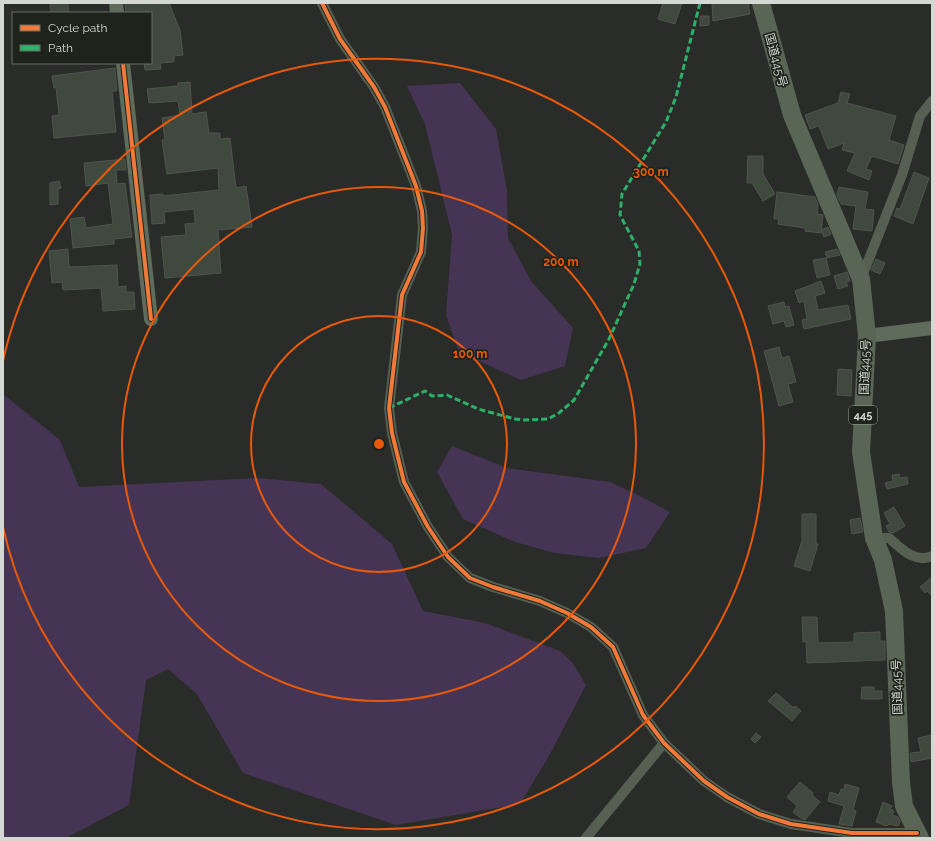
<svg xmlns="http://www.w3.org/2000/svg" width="935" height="841" viewBox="0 0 935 841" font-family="Raleway,'Noto Sans JP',sans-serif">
<rect width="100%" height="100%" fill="#292c28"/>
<g fill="#463455">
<path d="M460,83L496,129L507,191L508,238L531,281L573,328L565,366L521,380L459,352L446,315L452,235L425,124L407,86Z"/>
<path d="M3,394L60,440L79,487L258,478L321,484L392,544L423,611L485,623L560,651L572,662L586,685L549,756L520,804L396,825L243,773L197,694L168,669L146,680L129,805L66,838H3Z"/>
<path d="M452,446L507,468L610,482L636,494L670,512L646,548L599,558L555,553L515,542L463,519L437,472Z"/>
</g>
<g fill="#40493d" stroke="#50534f">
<path d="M50,3H68L69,13H51Z"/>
<path d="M125,3H169L180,30L183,55L174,56V62L160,63L161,69L145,70L144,63H151V13H126Z"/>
<path d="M663,3H682L675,24L658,19Z"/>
<path d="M712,3H748L750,14L713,21Z"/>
<path d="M700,16H709V25L700,26Z"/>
<path d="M115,68L117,91H112L116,132L54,138L52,116L59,115L56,87L54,88L52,76Z"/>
<path d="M190,82L192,114L206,112L209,133H220V139L230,138L236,188L246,186L252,227L218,230L221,273L165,278L161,237L186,235L185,224L195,223L194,209L164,212L165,223L152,224L150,195L163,194V196L219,190L218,168L167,174L162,140H165L162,118L180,115L178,101L149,103L147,89L178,86V83Z"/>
<path d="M841,92L850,94L847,103L896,116L889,140L904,145L898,164L872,156L866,169L872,171L869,180L847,171L855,153L842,150L844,143L828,149L819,126L810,129L805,115L838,103Z"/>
<path d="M748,156H763V174L775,194L763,201L752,183H747Z"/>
<path d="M125,159L126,170H116L117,184L125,183L132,237L114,239V244L73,248L70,219L84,217L86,228L113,224L108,183L86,186L84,163Z"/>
<path d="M914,172L929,178L913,224L894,216L897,208L900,209Z"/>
<path d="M59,181L61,188L58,189V204L50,205V183Z"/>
<path d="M839,187L868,192L865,209L874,210L872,231L853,229L856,206L841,204L837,196Z"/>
<path d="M777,192L815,197L818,204L817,214L823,215L821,233L805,231V228L778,224L779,219H774Z"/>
<path d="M828,227L831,234L824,237L821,230Z"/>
<path d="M68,249L69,267L117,265L118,287L126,286V292H134L135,309L103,311L101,288L63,290L62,282L52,283L49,251Z"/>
<path d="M837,249L840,255L827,258L825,252Z"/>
<path d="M826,258L830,275L817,278L813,260Z"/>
<path d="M876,259L885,263L880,274L871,270Z"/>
<path d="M847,272L850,281L846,282L848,286L838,289L834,276Z"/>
<path d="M821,281L825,293L815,296L818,310L848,305L851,319L804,329L802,320L807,319L804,301L799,303L795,291Z"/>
<path d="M784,302L785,307L789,306L794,325L786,327L784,321L773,324L768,306Z"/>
<path d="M779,347L782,358L789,356L796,382L788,384L793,402L779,406L764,351Z"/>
<path d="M838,369L852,370L851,396L837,395Z"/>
<path d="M899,474L900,478L907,477L908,484L887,489L885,483L893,481L892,475Z"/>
<path d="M894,507L905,526L893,533L889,532L886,526L890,524L884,513Z"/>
<path d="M802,514H816V544H818L810,571L794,566L802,541Z"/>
<path d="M860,518L863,532L852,534L850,520Z"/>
<path d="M932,577V596L927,591L925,593L920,587Z"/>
<path d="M802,617H817L818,643L854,642V633L880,632V641H885V660L807,663L806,641L803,642Z"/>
<path d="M862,687H874V691H882V699H861Z"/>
<path d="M776,693L794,708L795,706L801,711L792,721L768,701Z"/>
<path d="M756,733L761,737L755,743L751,739Z"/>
<path d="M931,735L932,758L911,762L910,753L921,752L918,738Z"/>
<path d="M800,782L813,793L812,795L820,802L805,820L802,819L793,812L797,806L787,797Z"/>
<path d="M845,784L859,788L853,810L856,811L852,826L839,824L844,806L828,801L830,792L839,795L841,789L844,790Z"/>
<path d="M883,802L892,806L890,809L894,811L892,815L898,817L900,822L898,826L889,824L887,826L876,822Z"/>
</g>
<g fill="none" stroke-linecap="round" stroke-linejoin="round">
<g stroke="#566052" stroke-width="10">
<path d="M322,3L340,39L374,87L385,107L416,186L422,211L423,228L421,252L402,295L389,408L392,433L404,482L428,527L448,557L470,578L493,587L540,601L567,613L591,627L613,647L643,715L664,743L704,781L727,797L759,814L791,824L852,833H917"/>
<path d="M861,279L902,175L920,116L932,101"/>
<path d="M874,538H889C901,548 915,564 932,556"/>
<path d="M586,838L664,743"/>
</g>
<g stroke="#5f6b5b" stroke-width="14">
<path d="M116,3L117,13"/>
<path d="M123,63L151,319"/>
<path d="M867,336L932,328"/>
</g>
<path stroke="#596656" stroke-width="18" d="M761,3L792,115L861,279L867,336L861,452L874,538L883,560L894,611L901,782L904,806L920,838"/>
<path stroke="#2db169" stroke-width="3" stroke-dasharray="6 3" stroke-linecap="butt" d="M389,408L425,391L432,396L447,395L478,409L515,419L525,420L548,419L559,413L574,400L609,339L634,284L640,264L639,251L620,215L622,194L666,122L676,97L700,3"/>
<g stroke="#1e241c" stroke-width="6">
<g id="cycleway">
<path d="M322,3L340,39L374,87L385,107L416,186L422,211L423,228L421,252L402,295L389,408L392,433L404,482L428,527L448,557L470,578L493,587L540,601L567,613L591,627L613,647L643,715L664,743L704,781L727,797L759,814L791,824L852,833H917"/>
<path d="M123,63L151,319"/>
</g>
</g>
<use href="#cycleway" stroke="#f17a3a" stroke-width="4"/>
</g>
<g fill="none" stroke="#e8590c" stroke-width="2">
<circle cx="379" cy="444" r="128"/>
<circle cx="379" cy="444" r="257"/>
<path d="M3 361A385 385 0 1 1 3 527"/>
</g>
<g text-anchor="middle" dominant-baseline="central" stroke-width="3.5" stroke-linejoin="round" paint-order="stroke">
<rect fill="#1e241c" stroke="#9da29c" stroke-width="1" x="849" y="406" width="28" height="18" rx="3"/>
<g font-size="11" font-weight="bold" fill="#d4d8d3">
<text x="863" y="415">445</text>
</g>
<g font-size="12" fill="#d4d8d3" stroke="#1e241c">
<text transform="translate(776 60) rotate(75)">国道445号</text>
<text transform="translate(865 367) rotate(-88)">国道445号</text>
<text transform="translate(897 687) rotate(-92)">国道445号</text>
</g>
</g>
<circle cx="379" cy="444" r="6" fill="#e8590c" stroke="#1e241c" stroke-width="2"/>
<g font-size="12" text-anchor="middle" font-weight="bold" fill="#e8590c" stroke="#1e241c" stroke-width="3.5" stroke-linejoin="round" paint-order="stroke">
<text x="651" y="176">300 m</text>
<text x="561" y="266">200 m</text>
<text x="470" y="358">100 m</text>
</g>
<rect width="935" height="841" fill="none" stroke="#d4d8d3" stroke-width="8"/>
<rect x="12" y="12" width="140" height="52" fill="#1e241c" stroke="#676c65"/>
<rect x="20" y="25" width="20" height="6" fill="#f17a3a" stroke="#676c65"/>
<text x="48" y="32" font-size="12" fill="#d4d8d3">Cycle path</text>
<rect x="20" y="45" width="20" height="6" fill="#2db169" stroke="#676c65"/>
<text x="48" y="52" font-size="12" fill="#d4d8d3">Path</text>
</svg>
